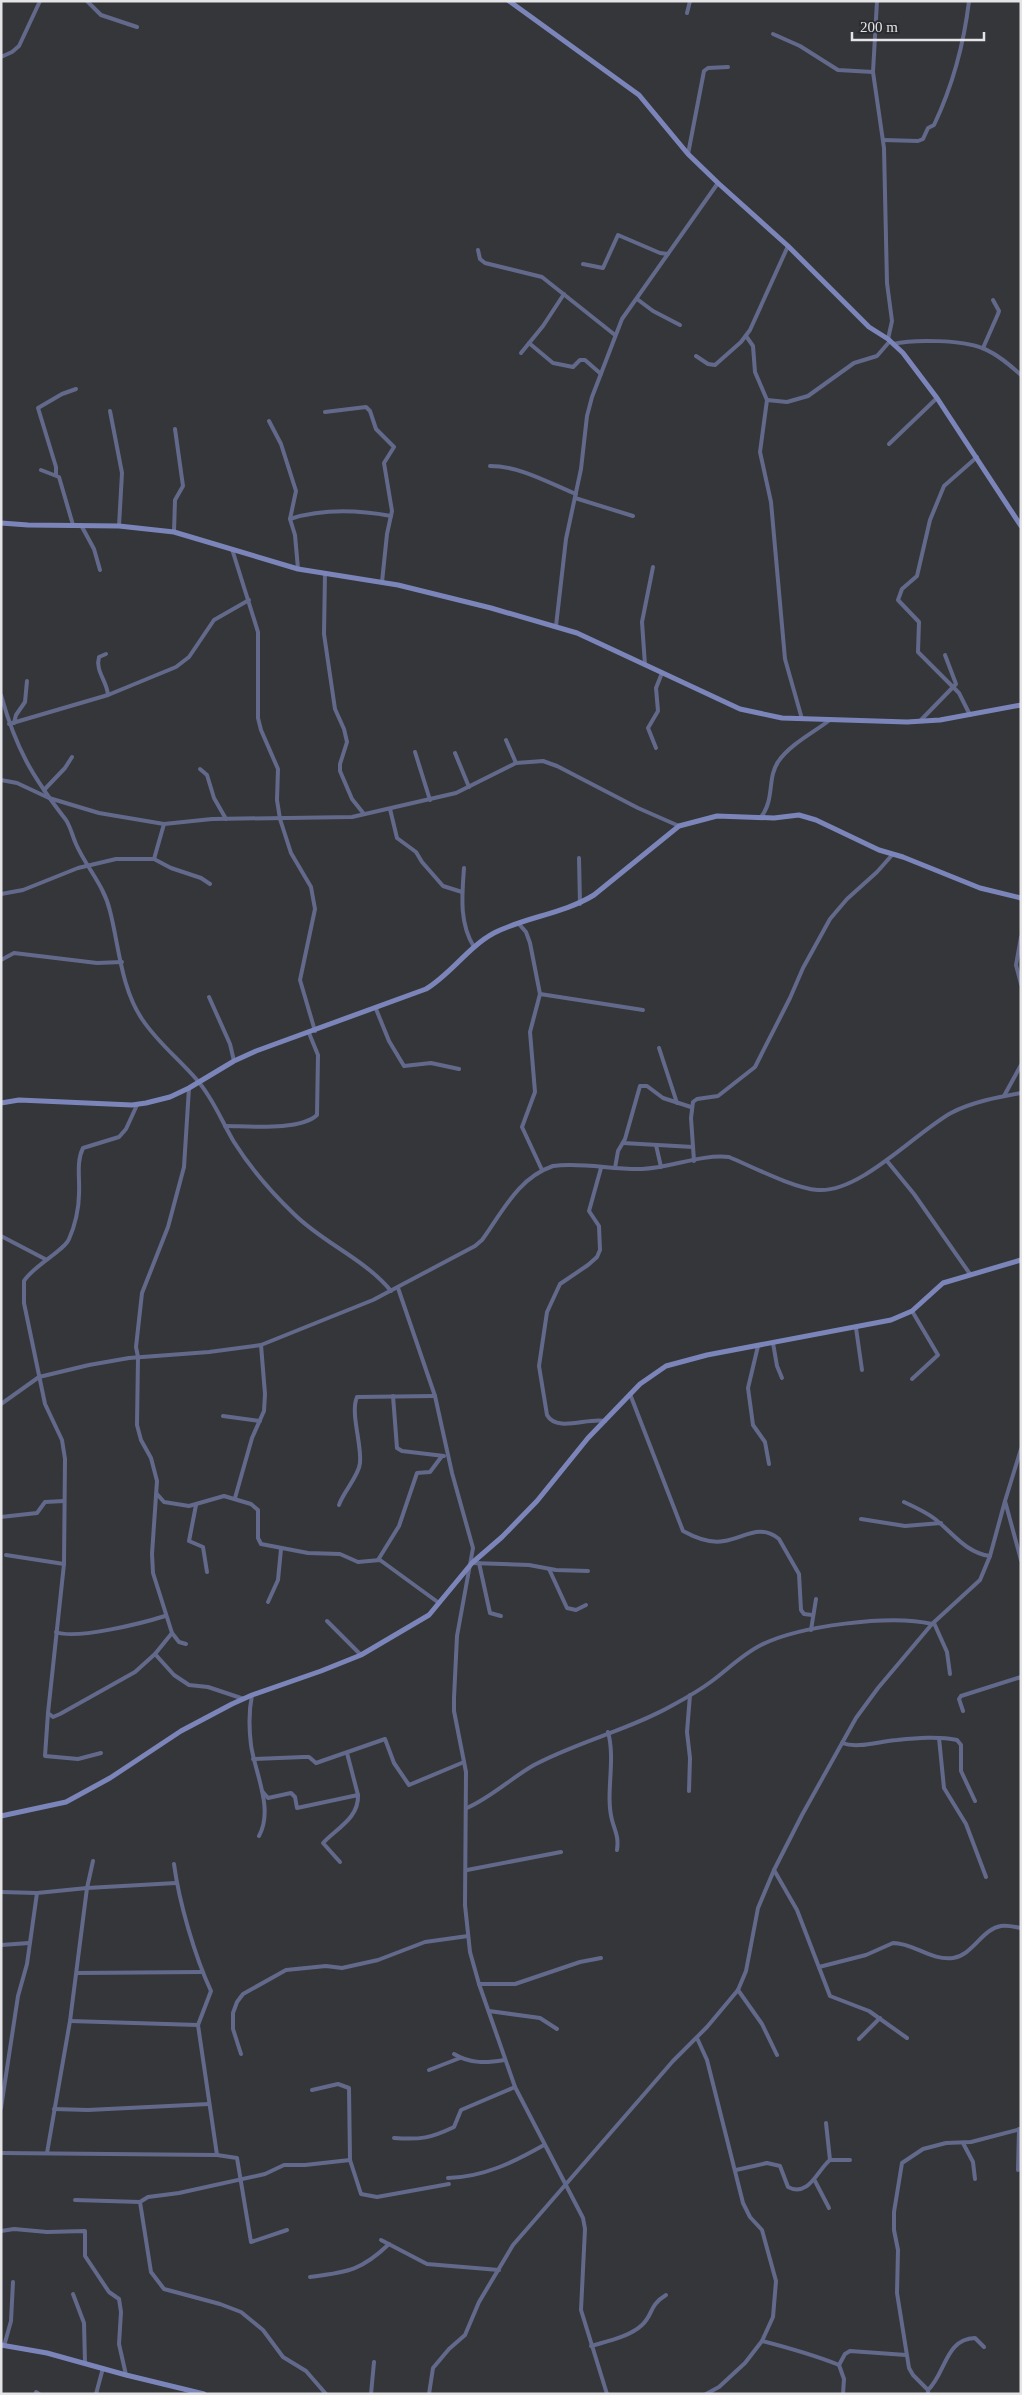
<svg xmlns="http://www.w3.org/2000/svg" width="1022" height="2395" viewBox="0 0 1022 2395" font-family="'Times New Roman',serif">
<rect width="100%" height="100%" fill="#353639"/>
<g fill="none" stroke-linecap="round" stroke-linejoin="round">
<g stroke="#63698b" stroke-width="4">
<path d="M87,1L101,15L137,27"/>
<path d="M877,1L873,72L884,148L887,283L892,321L888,339"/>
<path d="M687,13L690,1"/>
<path d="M773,34L800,46L838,70L873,72"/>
<path d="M1,57L12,52L19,46L40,1"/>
<path d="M883,140L918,141L923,139L928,128L934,125C952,87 964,43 969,1"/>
<path d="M688,154L704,71L708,68L728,67"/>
<path d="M478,250L480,259L485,263L542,277L615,335"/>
<path d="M583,264L603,268L618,235L660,253L668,254"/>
<path d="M637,299L653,311L680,325"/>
<path d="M746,336L753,346L755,372L767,400L760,452L771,502L785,659L802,719"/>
<path d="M529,343L553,363L573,367L580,360H585L601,374"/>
<path d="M893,344C914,339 962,340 982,348C996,353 1010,365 1021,375"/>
<path d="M983,348L998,314L999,311L993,300"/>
<path d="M521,353L543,326L564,294"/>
<path d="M696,356L708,364L715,365L741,342L750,330L788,246"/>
<path d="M767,400L787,402L808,396L854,363L877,356L890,341"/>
<path d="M110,411L122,473L119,526"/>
<path d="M325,412L366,407L370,411L376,429L394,447L384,463L392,511L387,534L382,582"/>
<path d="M269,421L281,444L296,491L290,519L295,535L298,569"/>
<path d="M889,444L937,398"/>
<path d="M490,466C520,466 549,483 576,494"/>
<path d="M41,470L59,477L73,525"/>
<path d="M56,474V467L38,408L62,394L76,389"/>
<path d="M575,498L633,516"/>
<path d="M290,519C321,509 358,510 391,516"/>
<path d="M81,525L94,549L100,570"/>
<path d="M174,532L175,500L183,486L175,429"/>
<path d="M232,549L258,632V718L261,730L278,769L277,800L280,819L291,853L311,887L315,909L300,980L315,1031"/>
<path d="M325,573L324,634L335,709L344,729L347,742L340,764V771L352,799L364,814"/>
<path d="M556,626L566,539L581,469L587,416L592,397L622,319L718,183"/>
<path d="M106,654L99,657C95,671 107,681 108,695"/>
<path d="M645,665L642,622L653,567"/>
<path d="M1,695C16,749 32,776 66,820C71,828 72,835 76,844C86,867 104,885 110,911C119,946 121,988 142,1019C157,1042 179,1059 197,1080C213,1098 222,1122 234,1142C251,1169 271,1192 294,1214C323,1243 365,1259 391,1291"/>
<path d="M970,715L959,693L918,652L919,622L898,600L902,589L917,576L930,520L944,486L977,457"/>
<path d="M920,721L956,684L945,655"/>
<path d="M14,723L16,715L25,702L27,681"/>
<path d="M9,724L108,695L176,667L189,657L214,620L249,600"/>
<path d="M506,740L516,763"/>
<path d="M656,748L648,728L658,711L656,688L662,673"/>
<path d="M415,752L430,800"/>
<path d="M455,753L469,787"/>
<path d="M200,769L207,775L214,798L226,819"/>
<path d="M1,780L17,783L49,798L99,813L164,824L212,819L352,817L456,793L516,763L543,761L557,766L638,808L679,826"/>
<path d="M44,790L65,768L72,757"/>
<path d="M390,809L397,838L416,852L422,862L443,886L462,892"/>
<path d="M761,817C775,799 767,778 778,762C789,745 814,732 830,720"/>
<path d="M579,858L580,904"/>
<path d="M154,859L164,824"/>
<path d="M464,868C462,895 459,923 474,947"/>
<path d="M1,894L23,890L78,868L116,859H154L171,868L201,878L210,884"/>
<path d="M519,924L526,932L530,943L540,994L530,1032L535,1092L522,1127L542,1170"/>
<path d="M1021,937L1016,965L1021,984"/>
<path d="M1,960L14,953L97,963L122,962"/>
<path d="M540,994L643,1010"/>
<path d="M209,997L230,1044L234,1061"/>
<path d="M376,1009L389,1041L404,1066L431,1063L459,1069"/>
<path d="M659,1048L677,1103"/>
<path d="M1004,1096L1021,1065"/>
<path d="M137,1105L126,1129L119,1137L83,1148C76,1162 80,1179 79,1194C79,1208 75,1226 69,1239C64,1251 34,1265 24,1281V1303L45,1404L62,1440L65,1459L64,1564L48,1713L53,1717L60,1714L135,1672L155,1654L172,1633"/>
<path d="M225,1126C248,1126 300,1131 317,1115L318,1055L309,1033"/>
<path d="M623,1143L693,1147"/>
<path d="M656,1145L661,1167"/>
<path d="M694,1161L691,1118L693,1102L697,1099L718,1096L755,1067L790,998L803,968L830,919L847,899L877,872L893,854"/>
<path d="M887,1161L914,1194L970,1274"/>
<path d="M601,1168L589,1211L599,1226L600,1250L597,1257L588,1265L560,1284L547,1312L539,1366L547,1415C557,1433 588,1417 605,1421"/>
<path d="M615,1168L618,1151L625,1139L640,1086H647L663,1098L691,1107"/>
<path d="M1,1236L45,1259"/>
<path d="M398,1288L435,1396L452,1473L473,1548L457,1636L454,1698V1711L466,1772L465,1905L470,1952L479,1984L515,2087L583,2218L585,2229L581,2310L607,2394"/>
<path d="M856,1328L862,1370"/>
<path d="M773,1343L777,1366L782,1378"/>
<path d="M758,1346L748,1388L753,1425L765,1442L769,1464"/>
<path d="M912,1379L938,1355L912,1311"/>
<path d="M630,1394L683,1531C694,1537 710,1544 724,1541C744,1538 760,1523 779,1539L799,1574L801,1610L804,1614L812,1615"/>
<path d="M393,1396L397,1448L402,1451L444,1456"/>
<path d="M1,1404L39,1377L89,1365L129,1358L209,1352L261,1345L373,1300L475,1246L482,1240C503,1211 518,1178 553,1166C582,1162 613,1170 642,1169C671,1168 700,1154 729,1157C753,1167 793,1188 818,1190C860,1193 915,1133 951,1113C971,1102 999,1097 1021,1093"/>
<path d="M223,1416L260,1421"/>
<path d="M1021,1449L1005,1501L1021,1560"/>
<path d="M157,1494L164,1502L189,1506L224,1496L251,1504L258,1510V1538L261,1544L308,1553L340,1554L358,1562L380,1560L439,1603"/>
<path d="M235,1498L252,1438L264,1411L265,1394L261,1345"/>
<path d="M904,1502C915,1507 926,1512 935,1519C953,1533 966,1553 990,1556"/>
<path d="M196,1505L189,1541L203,1547L207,1572"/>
<path d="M339,1505C343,1492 359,1476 360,1463C362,1444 350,1413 357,1397L435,1396"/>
<path d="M1,1517L37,1513L45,1502L64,1501"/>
<path d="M861,1519L905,1526L941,1523"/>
<path d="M6,1555L64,1564"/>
<path d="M378,1560L399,1526L417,1473L430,1472L442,1456"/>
<path d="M472,1563L529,1565L556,1570L588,1571"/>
<path d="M479,1563L490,1613L501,1616"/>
<path d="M549,1569L567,1608L576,1610L586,1605"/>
<path d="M268,1602L278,1580L281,1549"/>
<path d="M327,1621L361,1655"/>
<path d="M934,1623L947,1652L950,1674"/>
<path d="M811,1630L816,1599"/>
<path d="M56,1632C76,1640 143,1623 165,1616"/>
<path d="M186,1644L179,1642L172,1633L153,1573L152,1554L157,1481L151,1458L141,1440L137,1425L138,1357L136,1347L142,1293L168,1227L184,1167L189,1088"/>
<path d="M155,1654L174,1675L189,1685L208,1687L244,1699"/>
<path d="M252,1695C249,1710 249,1729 251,1745C255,1773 274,1809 259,1836"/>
<path d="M963,1711L959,1699L961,1696L1021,1677"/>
<path d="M48,1713L45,1756L78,1759L101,1753"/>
<path d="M608,1732C616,1761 605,1793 612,1820C615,1831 619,1837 617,1850"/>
<path d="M939,1738L944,1788L966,1824L986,1877"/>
<path d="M842,1743C858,1749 880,1741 897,1740C917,1738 938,1736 957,1740L961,1745V1771L975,1801"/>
<path d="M347,1753L358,1795"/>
<path d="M253,1759L304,1757H309L316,1763L385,1739L394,1763L409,1785L464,1762"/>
<path d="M262,1791L268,1798L291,1793L295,1797L297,1808L358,1795C359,1818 337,1828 323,1843L340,1862"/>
<path d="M689,1791L690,1758L687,1732L690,1695"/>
<path d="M467,1808C492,1797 511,1778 534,1765C579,1741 629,1730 673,1705C686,1698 700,1690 712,1681C728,1669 743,1654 761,1645C799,1626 890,1614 932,1624"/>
<path d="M174,1864C179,1902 195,1957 211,1991L198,2025L217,2155"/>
<path d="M467,1870L561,1852"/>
<path d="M774,1870L797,1910L830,1996L869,2011L907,2038"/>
<path d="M1,1892L37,1893L87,1888L176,1883"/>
<path d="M1,1945L29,1943"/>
<path d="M819,1967L866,1955L893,1943C914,1943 931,1961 953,1958C973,1955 982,1929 1001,1926C1008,1925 1015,1927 1021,1928"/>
<path d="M77,1973L202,1972"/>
<path d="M479,1984H515L580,1962L601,1958"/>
<path d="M738,1990L762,2024L777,2055"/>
<path d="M489,2011L540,2018L557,2029"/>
<path d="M70,2021L198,2025"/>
<path d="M697,2038L707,2060L743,2203L750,2217L762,2230L776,2281L773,2317L762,2341L745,2363L719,2387L706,2394"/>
<path d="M859,2039L880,2018"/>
<path d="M241,2054L233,2029V2013L237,2002L243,1994L286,1970L326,1966L342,1968L378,1960L425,1942L468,1936"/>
<path d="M454,2054C470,2064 487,2063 504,2060"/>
<path d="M429,2070L460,2058"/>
<path d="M312,2090L338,2084L349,2088L350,2160L361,2194L377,2197L449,2184"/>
<path d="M1,2108L18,1996L27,1964L37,1893"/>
<path d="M54,2109L88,2110L209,2104"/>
<path d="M826,2123L830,2160"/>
<path d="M394,2138C421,2140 431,2138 454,2127L461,2110L515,2087"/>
<path d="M963,2143L973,2162L975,2179"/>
<path d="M1,2153L217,2155L237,2158L251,2242L287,2230"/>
<path d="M47,2153L70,2021L87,1888L93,1861"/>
<path d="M736,2170L767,2163L780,2166L788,2187C809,2198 818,2169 830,2160H850"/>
<path d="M1018,2170L1019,2129"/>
<path d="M448,2178C484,2177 514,2162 544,2145"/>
<path d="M815,2181L829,2208"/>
<path d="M75,2200L140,2202L148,2197L179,2193L265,2174L284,2165H305L350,2160"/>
<path d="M140,2202L151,2272L164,2289L220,2304L241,2312L263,2330L283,2357L306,2371L326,2394"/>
<path d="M1,2231L14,2229L47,2232L85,2231V2256L109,2292L119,2299L121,2312L119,2344L126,2375"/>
<path d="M381,2240L427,2264L499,2270"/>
<path d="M310,2277C347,2272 361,2271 389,2244"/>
<path d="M73,2294L84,2323L85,2363"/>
<path d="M762,2341C789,2348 814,2355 839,2365L844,2379L843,2394"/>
<path d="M4,2346L11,2321L13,2282"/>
<path d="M591,2346C608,2341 629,2337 642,2325C654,2314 648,2306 666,2295"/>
<path d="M839,2365L845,2354L850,2351L906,2355"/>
<path d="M928,2390C946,2373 945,2339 975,2338L984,2347"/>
<path d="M36,2392L39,2394"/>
<path d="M96,2394L103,2368"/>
<path d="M371,2394L374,2362"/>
<path d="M429,2394L433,2368L449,2349L465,2335L479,2302L513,2245L673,2061L707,2027L738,1990L746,1971L758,1908L774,1870L802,1815L856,1718L878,1688L932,1624L980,1580L990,1556L1005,1501"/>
<path d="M928,2394V2390L913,2375L909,2368L897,2293L898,2250L894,2230V2212L902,2163L923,2149L946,2143L971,2142L1021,2129"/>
</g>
<g stroke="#7c85ba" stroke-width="5">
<path d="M509,1L639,95L688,154L718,183L788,246L869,327L888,339L903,353L937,398L1021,526"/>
<path d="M1,523L28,525L119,526L174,532L298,569L398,585L491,608L577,633L740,709L782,718L907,722L940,720L1021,705"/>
<path d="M1,1103L19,1100L132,1105L146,1103L170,1097L189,1088L234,1061L256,1051L426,989C451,974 468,947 494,933C525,917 563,914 594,895L679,826L717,816L774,818L799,815L816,820L879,850L903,857L980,888L1021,898"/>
<path d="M1,1816L66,1802L110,1778L181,1731L232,1704L252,1695L321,1671L361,1655L429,1615L472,1563L502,1537L537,1501L588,1438L640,1384L666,1366L707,1355L891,1320L912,1311L943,1283L1021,1260"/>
<path d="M1,2345L47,2353L126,2375L204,2394"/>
</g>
</g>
<rect width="1022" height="2395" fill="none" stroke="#e4e4e6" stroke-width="5"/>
<path d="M852 32v8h132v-8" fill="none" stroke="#e4e4e6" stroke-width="2.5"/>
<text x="860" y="32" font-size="15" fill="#e4e4e6" stroke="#2b2c2f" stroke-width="4" paint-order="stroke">200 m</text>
</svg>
